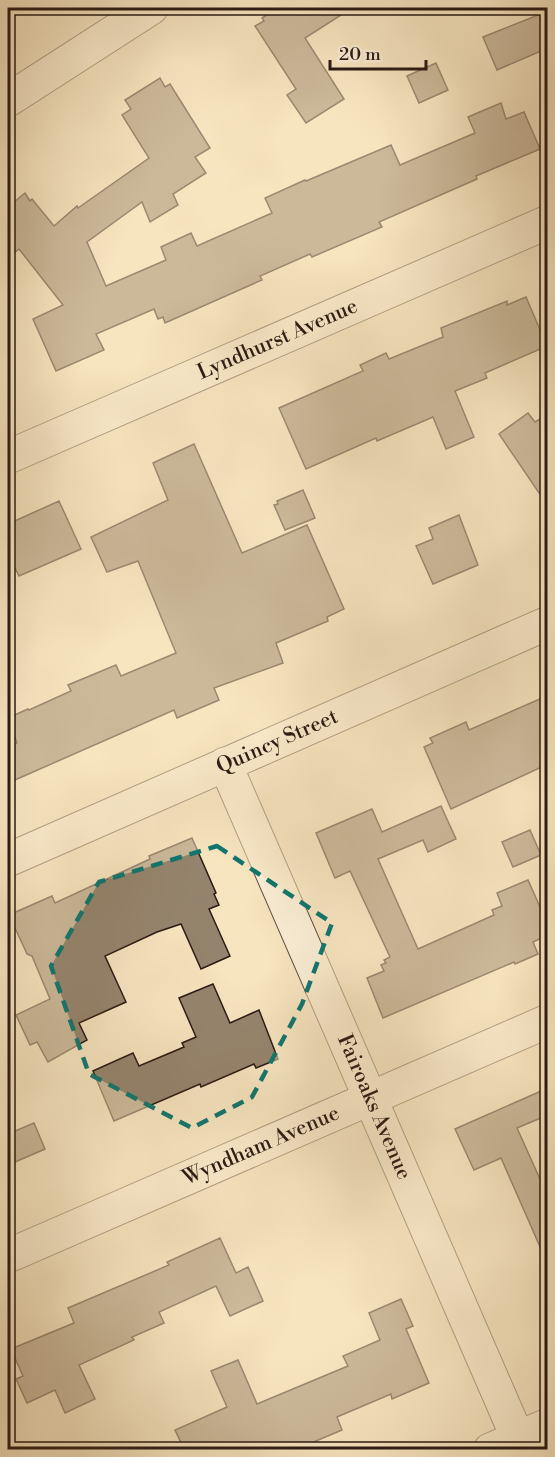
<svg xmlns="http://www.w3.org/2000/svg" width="555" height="1457" viewBox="0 0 555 1457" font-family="'Libre Bodoni',serif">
<rect width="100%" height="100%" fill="#f7e5c0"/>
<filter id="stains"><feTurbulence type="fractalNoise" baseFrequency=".00333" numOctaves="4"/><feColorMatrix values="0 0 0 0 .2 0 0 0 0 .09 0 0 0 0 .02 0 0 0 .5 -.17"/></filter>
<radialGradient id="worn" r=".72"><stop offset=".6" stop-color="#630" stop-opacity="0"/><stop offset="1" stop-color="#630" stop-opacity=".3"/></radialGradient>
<g fill="#95846d" stroke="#2a1a14" stroke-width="1.5">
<path d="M278,8H352L305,38L344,99L306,123L287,95L296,89L255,26L264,21L262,18Z"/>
<path d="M548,11V48L497,70L483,37Z"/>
<path d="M436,63L448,90L419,103L407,76Z"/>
<path d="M160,78L165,87L170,84L210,148L195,157L206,173L173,194L178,205L150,222L142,202L87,242L106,286L166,260L161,247L191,233L197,246L272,213L265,198L305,180L306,181L391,145L400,165L475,133L468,117L501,103L506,119L524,112L540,149L476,176L477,179L379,222L382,227L312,257L310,254L260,276L262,280L165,323L163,317L158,319L154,309L96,334L104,350L56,371L33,319L63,305L19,249L8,258V207L25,193L30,201L32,199L54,226L77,206L78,208L149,158L122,115L131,109L125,100Z"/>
<path d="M526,297L547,346L485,373L487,378L455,391L474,437L446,449L433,417L377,441L376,438L306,469L279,408L363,371L360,365L386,353L389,359L443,337L441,328L507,301V305Z"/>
<path d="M528,413L535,422L548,414V506L499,434Z"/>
<path d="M194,444L242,553L307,525L344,609L327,617L328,621L276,643L283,663L214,688L219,700L177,718L174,710L8,783V748L17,743L8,718L28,709L29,710L71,691L68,685L116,665L121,676L176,653L138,561L107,572L91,537L168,500L153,463Z"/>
<path d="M303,490L315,518L285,530L274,505L278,504L277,501Z"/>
<path d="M59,501L81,549L19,576L8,554V524Z"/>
<path d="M459,515L478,565L433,584L416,546L433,539L429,528Z"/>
<path d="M542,698L548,712V764L451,809L424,747L433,743L430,738L466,722L469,730Z"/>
<path d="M441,806L456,839L428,852L423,840L378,859L418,949L494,915L492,910L502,906L497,893L528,880L548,925V935L533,942L538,954L515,964L514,962L383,1018L367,978L384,971L381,965L386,963L384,960L390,957L350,871L335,878L316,833L372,809L382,832Z"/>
<path d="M530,830L541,855L513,867L502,842Z"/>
<path d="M192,838L216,893L214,894L219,905L209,909L230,956L201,969L181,924L157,932L105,956L126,1002L79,1023L87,1040L48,1062L37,1042L30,1045L16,1015L50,999L32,956L27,954L9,915L52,896L55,903L150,859L149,856Z"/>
<path d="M213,984L230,1023L259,1010L278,1059L256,1068L254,1064L201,1087L200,1084L114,1121L93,1071L133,1053L139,1066L184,1047L182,1043L196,1037L179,998Z"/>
<path d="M548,1088V1115L517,1128L548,1197V1265L501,1158L474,1170L455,1129Z"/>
<path d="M34,1123L45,1149L8,1165V1134Z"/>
<path d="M220,1238L236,1273L248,1267L263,1301L230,1316L216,1286L159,1312L164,1323L132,1337L134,1340L79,1365L95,1399L65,1413L55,1390L27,1403L16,1379L23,1376L11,1349L74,1323L68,1308L169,1265L167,1262Z"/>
<path d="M401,1299L413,1326L406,1329L429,1383L392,1399L391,1394L337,1417L342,1430L297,1449H184L175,1430L227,1407L211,1371L238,1360L257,1404L348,1366L343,1356L380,1340L369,1313Z"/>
</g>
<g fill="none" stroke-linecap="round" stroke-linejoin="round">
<g stroke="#5d4d3f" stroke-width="35">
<g id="minor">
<path d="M8,100L151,8"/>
<path id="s1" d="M8,457L548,222"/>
<path id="s2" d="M225,764L523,1450"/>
<path id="s3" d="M8,860L548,623"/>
<path id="s4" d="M8,1256L548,1021"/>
<path d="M490,1450L548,1425"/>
</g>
</g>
<use href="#minor" stroke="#faeed6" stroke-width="33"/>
</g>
<path d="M0 0H555V1457H0ZM217,846L332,923L302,1004L252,1097L192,1128L89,1074L51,966L99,882Z" fill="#f7e5c0" fill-opacity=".55" fill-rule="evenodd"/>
<path fill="none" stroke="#0f766e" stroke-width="4.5" stroke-dasharray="12 8" stroke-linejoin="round" d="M217,846L332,923L302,1004L252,1097L192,1128L89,1074L51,966L99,882Z"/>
<g text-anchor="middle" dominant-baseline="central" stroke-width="4.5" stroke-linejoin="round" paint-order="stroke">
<g font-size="21" fill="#2a1a14" stroke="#faeed6">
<text stroke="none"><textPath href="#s1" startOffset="294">Lyndhurst Avenue</textPath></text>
<text stroke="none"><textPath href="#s3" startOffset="294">Quincy Street</textPath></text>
<text stroke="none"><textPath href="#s2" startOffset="374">Fairoaks Avenue</textPath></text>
<text stroke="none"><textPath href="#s4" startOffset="276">Wyndham Avenue</textPath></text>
</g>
</g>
<rect width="555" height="1457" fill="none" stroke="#f7e5c0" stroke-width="30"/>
<rect x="9" y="9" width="537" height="1439" fill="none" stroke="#2a1a14" stroke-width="3"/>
<rect x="15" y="15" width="525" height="1427" fill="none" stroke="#2a1a14" stroke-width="1.5"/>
<path d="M330 60v9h96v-9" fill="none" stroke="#2a1a14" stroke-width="3"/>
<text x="339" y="60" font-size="18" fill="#2a1a14" stroke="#faeed6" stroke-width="4.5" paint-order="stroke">20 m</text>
<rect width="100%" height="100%" filter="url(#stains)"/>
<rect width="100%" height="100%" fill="url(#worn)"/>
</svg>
